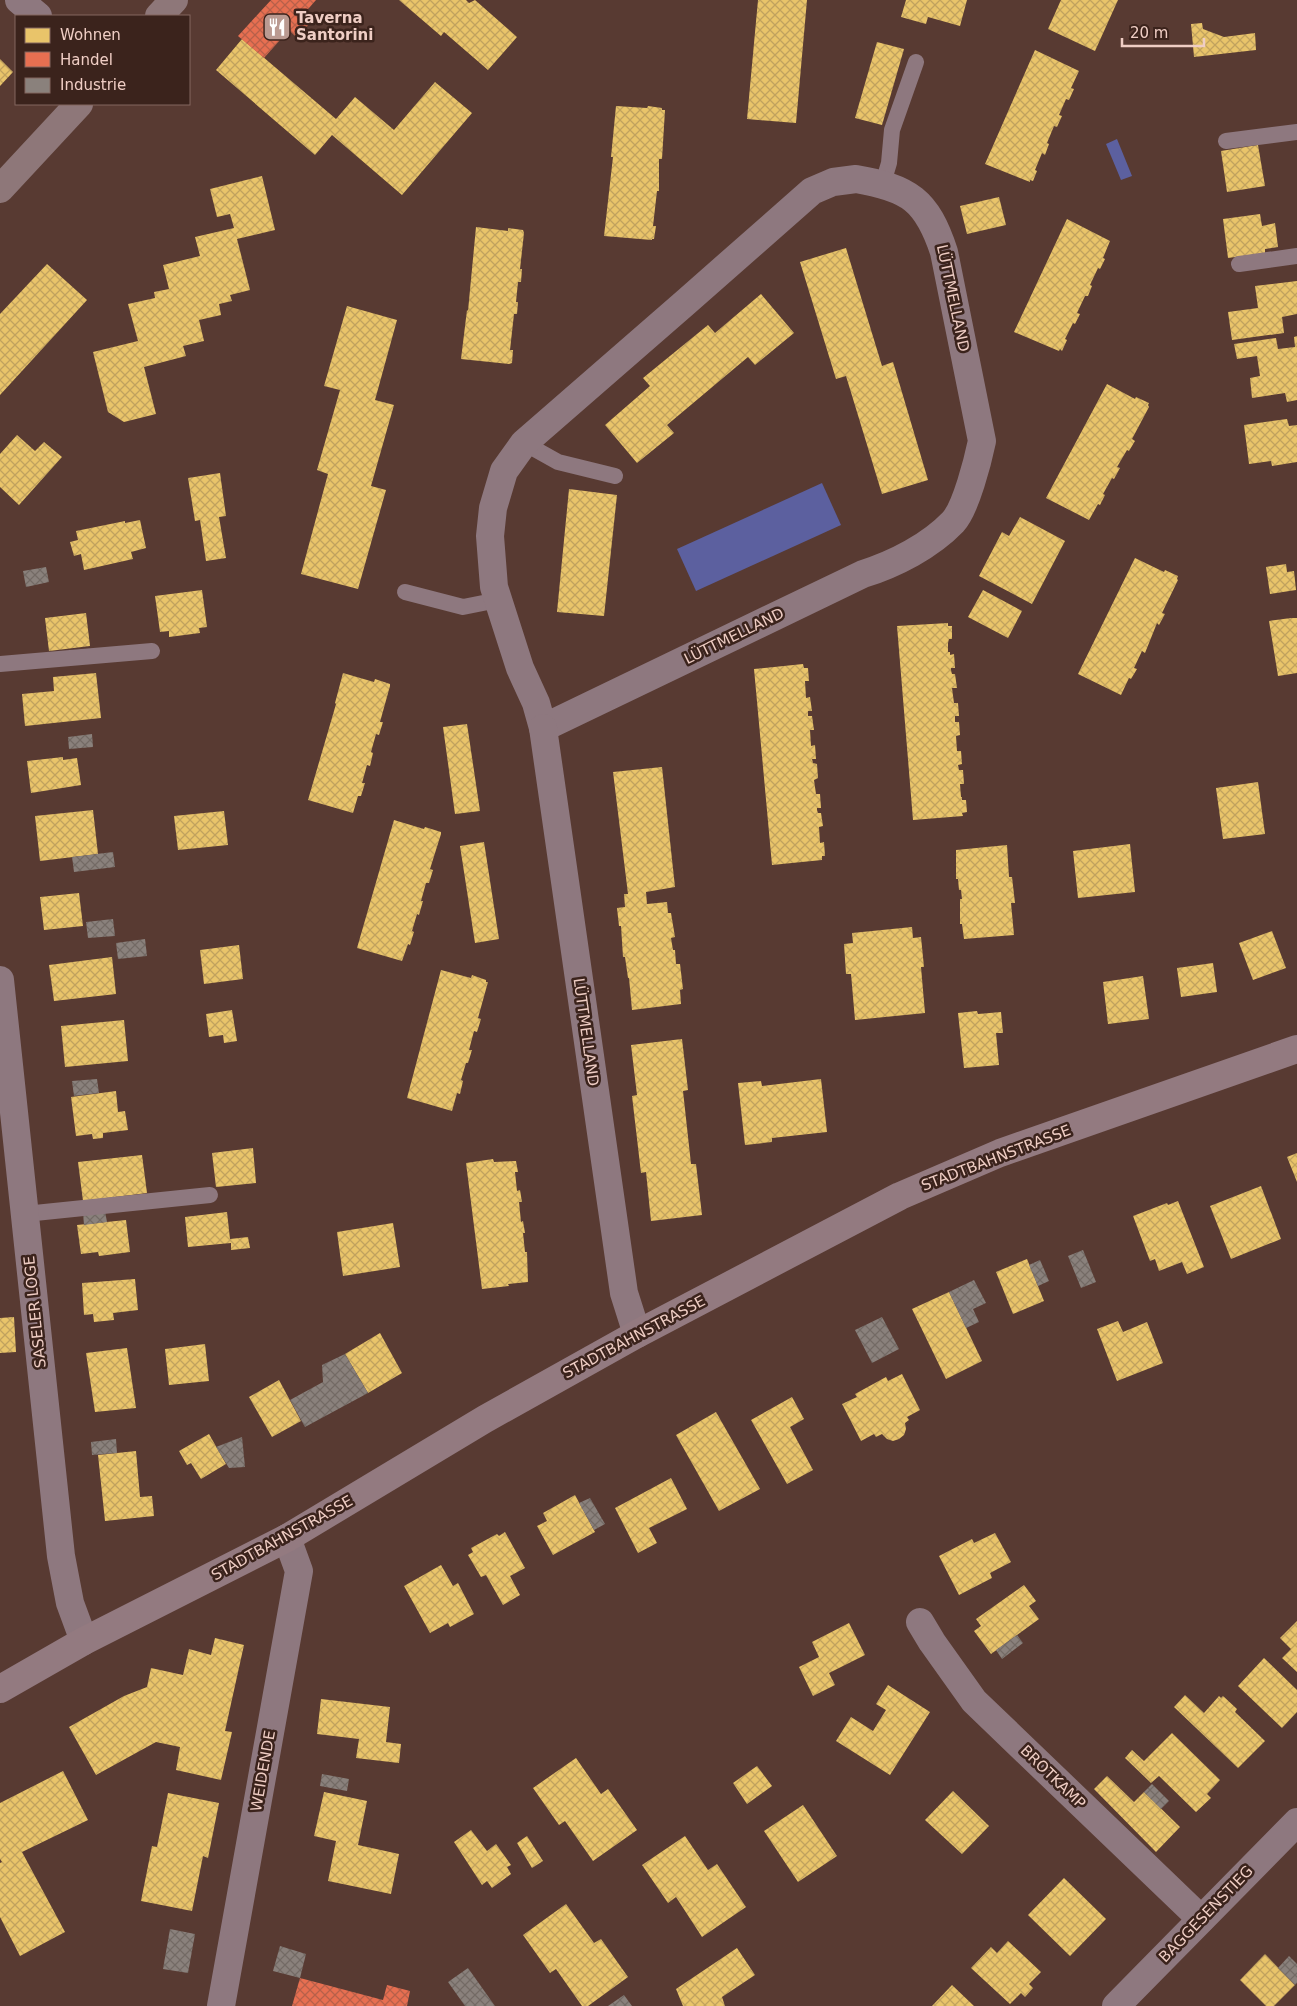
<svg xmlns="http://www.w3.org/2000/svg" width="1297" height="2006" viewBox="0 0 1297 2006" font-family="'DejaVu Sans',sans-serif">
<defs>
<pattern id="homes-cross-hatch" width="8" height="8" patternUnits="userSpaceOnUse" patternTransform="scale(1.25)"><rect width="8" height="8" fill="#e9c46a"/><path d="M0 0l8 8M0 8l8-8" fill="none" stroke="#c1a25e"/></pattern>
<pattern id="shops-cross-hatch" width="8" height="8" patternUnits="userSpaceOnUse" patternTransform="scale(1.25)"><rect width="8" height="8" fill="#e76f51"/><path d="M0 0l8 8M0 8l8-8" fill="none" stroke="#b7604a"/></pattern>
<pattern id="industry-cross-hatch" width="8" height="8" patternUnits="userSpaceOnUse" patternTransform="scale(1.25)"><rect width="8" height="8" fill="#8a817c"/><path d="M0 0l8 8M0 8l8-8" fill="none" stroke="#736a65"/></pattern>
</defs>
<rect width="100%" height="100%" fill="#583a32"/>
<g fill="#5c609f">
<path d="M1117,139L1132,176L1121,180L1106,144Z"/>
<path d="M822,483L841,525L696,591L677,549Z"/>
</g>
<g fill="url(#homes-cross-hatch)">
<path d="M399,0H466L469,3L475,0L517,37L488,70L444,32L441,36Z"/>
<path d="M758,0H807L796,123L747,119Z"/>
<path d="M906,0H967L960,26L928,17L926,24L901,17Z"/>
<path d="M1061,0H1118L1095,51L1048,29Z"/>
<path d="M1202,23L1203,29L1224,37L1255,33L1256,50L1194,57L1191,24Z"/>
<path d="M242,39L336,119L355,97L394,130L435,82L472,113L402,195L332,135L315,155L216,70Z"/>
<path d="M877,42L904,49L882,125L855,118Z"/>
<path d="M1035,50L1079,71L1071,88L1074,89L1069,100L1066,99L1059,115L1062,116L1057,127L1054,126L1047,143L1049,144L1045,155L1042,153L1035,170L1037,171L1033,181L1030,180V182L985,164Z"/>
<path d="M0,59L13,72L0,86Z"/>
<path d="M616,106L647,108L648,106L662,108V110H665L662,159H659V191H657L653,226H656L654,239H652V240L604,236L613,157H611Z"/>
<path d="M1258,145L1265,186L1227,192L1221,151Z"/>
<path d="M262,176L275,230L237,239L250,290L230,295L232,301L219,304L221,315L199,320L204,341L183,346L186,356L144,367L156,414L124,422L108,412L93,352L138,341L128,304L155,298L154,292L169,289L163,265L200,256L195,237L234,228L230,214L217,217L210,189Z"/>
<path d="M999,197L1006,225L967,234L960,206Z"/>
<path d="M1260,214L1262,226L1275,223L1278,247L1265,249V253L1228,258L1223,219Z"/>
<path d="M1067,219L1110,241L1103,258L1105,259L1100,269L1098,268L1090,285L1092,286L1088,296H1085L1077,313L1080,314L1075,324L1073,323L1065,339L1067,340L1062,351L1060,349L1059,351L1014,332Z"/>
<path d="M476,227L508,231V228L523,230L524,233L520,269H522L521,282H518L516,302H518L517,314H514L510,350H513L512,363L509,364L461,359L467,310L468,311Z"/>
<path d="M846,248L882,366L893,362L928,480L882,494L846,376L836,379L800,262Z"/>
<path d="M47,264L87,300L0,395V314Z"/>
<path d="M1297,281V314L1282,317L1284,333L1232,340L1228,312L1258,308L1255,286Z"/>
<path d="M761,294L794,333L755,365L748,357L667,425L674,433L637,463L605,425L650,386L643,378L708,325L715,333Z"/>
<path d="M347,306L397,320L375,400L394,405L371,486L386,490L358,589L301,574L328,474L317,470L340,390L324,386Z"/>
<path d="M1297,336V400L1287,402L1285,393L1252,398L1250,378L1260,376L1257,356L1237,359L1234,344L1276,338L1278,349L1295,347L1294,337Z"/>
<path d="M1107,384L1135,399L1136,397L1149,403L1148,405L1149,407L1132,439L1135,441L1129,451L1127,450L1117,467L1120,468L1114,479L1112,478L1103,494L1105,495L1100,505L1098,504L1089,520L1046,498Z"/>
<path d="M1287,419L1289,426L1297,425V462L1272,466L1271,461L1249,464L1244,425Z"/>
<path d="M17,435L35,451L44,442L62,457L19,505L0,487V454Z"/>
<path d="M220,473L226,516L219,517L226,558L206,561L200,520L195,521L188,478Z"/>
<path d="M569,489L617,495L604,616L557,612Z"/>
<path d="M1020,517L1065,541L1032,604L979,576L1002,532L1009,536Z"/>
<path d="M140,520L146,548L131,552L133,559L84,570L81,554L74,556L70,542L78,540L76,531L125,521V523Z"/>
<path d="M1135,558L1164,572L1165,570L1178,576L1177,579L1178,580L1162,613L1165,614L1159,625L1157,623L1145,653L1142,651L1134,668L1137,669L1131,679L1129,678L1121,695L1078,674Z"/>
<path d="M1286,564L1287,572L1294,571L1296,590L1270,594L1266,567Z"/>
<path d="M202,590L207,627L199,628L200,633L169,637V631L160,632L155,596Z"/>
<path d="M983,590L1022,611L1008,638L968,617Z"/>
<path d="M86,613L90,646L49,651L45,618Z"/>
<path d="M1291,618H1297V673L1278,676L1269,621Z"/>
<path d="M948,623V626H952V639H949L948,643V652H950V655L954,654L955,668H951V670L952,674H955L957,688H952L954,703H958L959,716H955V722H959L960,735L956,736L957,751H961L962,764L958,765L959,770H963L964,784H960L961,797H962V800H966L967,812L962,813L963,816L913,820L897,626Z"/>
<path d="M803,664L804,668H808L809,681H805L806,698L810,697L812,711H808V716H812L814,730H810L811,746L815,745L816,759H812L813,763L817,764L818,778L814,780L816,794H820L821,808H817V810L818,813H821L823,826L819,827L820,843L824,842L825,856H822V860L772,865L754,669Z"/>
<path d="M96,673L101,718L25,726L22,694L54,691L53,677Z"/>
<path d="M343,673L374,682L375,679L390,684V686L380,722H383L379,735L376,734L371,752L373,753L370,766L367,765L362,783H365L361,796H358L353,813L308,800L334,711L336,704L335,703Z"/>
<path d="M467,724L480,811L455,814L443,727Z"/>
<path d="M63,757V760L77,758L81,785L31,793L27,761Z"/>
<path d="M662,767L675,887L646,892L647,904L667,902L668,913H671L675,937L671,938L673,950H675L676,964H680L683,989L680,990L681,1004L632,1010L629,978H628L625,957H623L621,926H619L617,908L625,907L624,894H628L613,772Z"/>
<path d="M1258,782L1265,834L1223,839L1216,788Z"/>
<path d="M93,810L98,854L40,861L35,816Z"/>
<path d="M224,811L228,845L178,850L174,816Z"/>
<path d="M394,820L424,829L425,827L441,832V834L430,869L433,870L429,883H426L421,901H423L419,915L417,914L412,931L414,932L410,945L408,944L402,961L357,948Z"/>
<path d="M484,842L499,939L475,943L460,846Z"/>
<path d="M1130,844L1135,892L1078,898L1073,851Z"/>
<path d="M1007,845L1009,877H1012L1015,903H1011L1014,935L964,939L962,924H960V899H962L961,890H959L958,879H956V850Z"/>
<path d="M79,893L83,926L44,930L40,897Z"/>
<path d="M912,927L913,938L921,937L924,967H921L925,1013L855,1020L851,974H846L844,944L853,943L852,933Z"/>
<path d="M1272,931L1286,968L1253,980L1239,943Z"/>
<path d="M239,945L243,979L204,984L200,950Z"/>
<path d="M112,957L116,994L54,1001L49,965Z"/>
<path d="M1213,963L1217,992L1181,997L1177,968Z"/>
<path d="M441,970L471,978L472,975L486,980V982H488L478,1018L481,1019L477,1032L474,1031L469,1050H472L468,1063H466L461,1080L463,1081L460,1094L457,1093L452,1111L407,1098Z"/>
<path d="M1143,976L1149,1019L1108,1024L1103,982Z"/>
<path d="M232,1010L237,1041L224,1043L223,1035L209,1037L206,1014Z"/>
<path d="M977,1011L978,1014L1001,1012L1003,1033H996L999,1065L964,1068L958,1013Z"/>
<path d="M124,1020L128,1061L65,1067L61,1026Z"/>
<path d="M682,1039L688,1090L683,1091L691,1164H696L702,1215L651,1221L646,1172L641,1173L632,1096L637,1095L631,1045Z"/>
<path d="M821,1079L827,1132L772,1138V1142L745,1145L738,1083L761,1081L762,1086Z"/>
<path d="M116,1091L118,1112L125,1111L128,1130L103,1133V1138L93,1139L92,1134L76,1136L71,1097Z"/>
<path d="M253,1148L256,1183L216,1187L212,1153Z"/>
<path d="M1297,1153V1182L1287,1157Z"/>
<path d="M142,1155L147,1193L83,1201L78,1162Z"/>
<path d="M493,1159L494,1162L516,1161L518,1172H515L517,1191L520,1190L522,1202H519L521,1222L523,1221L525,1233H523L525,1252H527L528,1282L508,1284L509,1286L482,1289L466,1163Z"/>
<path d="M1261,1186L1281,1239L1231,1259L1210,1206Z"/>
<path d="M1178,1201L1204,1267L1187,1274L1182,1262L1159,1271L1155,1259L1150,1261L1133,1216L1167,1203L1168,1205Z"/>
<path d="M227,1212L230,1239L248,1237L250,1248L231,1250V1243L188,1247L185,1217Z"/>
<path d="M126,1220L130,1252L99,1256L98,1252L81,1254L77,1225Z"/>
<path d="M393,1223L400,1267L343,1276L337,1232Z"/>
<path d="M1027,1259L1044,1301L1013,1314L996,1272Z"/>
<path d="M135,1279L138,1310L113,1313L114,1320L94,1322L93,1314L84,1315L82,1283Z"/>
<path d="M949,1292L982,1361L946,1379L912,1309Z"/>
<path d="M14,1317L16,1352L0,1353V1318Z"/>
<path d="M1118,1321L1123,1332L1147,1322L1163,1363L1117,1381L1097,1329Z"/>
<path d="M380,1333L402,1373L368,1393L345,1354Z"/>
<path d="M205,1344L209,1381L169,1385L165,1349Z"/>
<path d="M127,1348L136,1408L95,1412L86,1353Z"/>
<path d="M902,1374L920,1410L907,1417L909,1420L905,1423L906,1429L904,1435L899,1439L893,1441L887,1439L882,1434L876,1437L874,1434L861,1441L842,1404L857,1397L855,1394L886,1377L888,1381Z"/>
<path d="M279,1380L301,1421L272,1437L249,1397Z"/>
<path d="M792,1397L804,1419L790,1427L813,1470L787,1484L751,1420Z"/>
<path d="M716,1412L760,1489L719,1511L676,1435Z"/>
<path d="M209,1434L226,1464L201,1479L191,1463L187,1465L179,1451Z"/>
<path d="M136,1451L140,1497L152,1496L154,1516L105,1521L98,1455Z"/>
<path d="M671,1478L687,1509L649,1528L657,1543L638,1553L615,1508Z"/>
<path d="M575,1495L595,1532L553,1555L537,1526L547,1521L543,1513Z"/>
<path d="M505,1532L525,1568L510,1576L520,1595L503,1605L486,1575L481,1577L468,1555L473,1552L471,1548L497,1534L499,1536Z"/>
<path d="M995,1533L1011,1562L990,1573L992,1578L959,1595L939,1556L972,1539L974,1543Z"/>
<path d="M441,1565L453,1586L458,1583L474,1614L450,1627L448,1623L430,1633L404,1586Z"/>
<path d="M1024,1585L1036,1601L1029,1606L1039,1619L991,1654L974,1631L981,1626L976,1619Z"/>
<path d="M1297,1621V1672L1282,1658L1291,1649L1280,1638Z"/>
<path d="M849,1623L865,1655L829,1673L835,1685L813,1696L799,1667L819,1657L812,1642Z"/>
<path d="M215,1638L244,1645L225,1731L232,1732L221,1780L176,1770L180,1747L156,1742L96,1775L69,1727L124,1696L147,1687L151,1668L183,1675L189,1649L211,1655Z"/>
<path d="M1264,1658L1297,1690V1712L1282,1728L1238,1686Z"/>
<path d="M888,1685L930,1712L890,1775L836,1741L851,1717L873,1731L886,1710L876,1704Z"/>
<path d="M1185,1695L1204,1713L1219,1696L1221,1698L1223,1696L1237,1709L1235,1712L1265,1741L1238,1768L1174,1707Z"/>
<path d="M321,1699L390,1707L386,1742L401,1744L399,1763L356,1758L359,1739L317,1734Z"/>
<path d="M1172,1733L1220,1780L1207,1794L1211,1798L1196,1812L1159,1776L1151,1783L1125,1758L1132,1750L1144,1761Z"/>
<path d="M576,1758L601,1794L608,1789L637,1830L593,1861L565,1821L559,1825L533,1788Z"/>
<path d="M757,1766L772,1786L747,1804L733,1783Z"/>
<path d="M63,1771L88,1820L22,1852L65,1932L20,1956L0,1917V1863L2,1862L0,1859V1803Z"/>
<path d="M1107,1776L1134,1802L1144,1792L1180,1827L1156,1852L1094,1789Z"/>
<path d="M953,1791L989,1826L962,1854L925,1820Z"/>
<path d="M324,1792L367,1801L358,1845L399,1854L391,1894L328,1881L336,1841L314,1836Z"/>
<path d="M168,1793L219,1803L208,1858L203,1856L192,1911L141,1901L152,1846L157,1847Z"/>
<path d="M803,1805L837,1856L798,1882L764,1831Z"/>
<path d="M471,1830L487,1851L496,1844L511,1865L507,1867L511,1874L492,1888L487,1881L482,1885L454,1842Z"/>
<path d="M527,1836L543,1861L532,1868L517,1843Z"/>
<path d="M685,1836L708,1870L717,1864L746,1907L702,1937L676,1897L668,1903L642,1865Z"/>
<path d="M1064,1878L1106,1919L1070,1956L1028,1915Z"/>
<path d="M566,1904L594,1943L601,1939L628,1977L588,2006H582L556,1969L550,1973L523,1935Z"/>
<path d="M1008,1941L1041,1972L1029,1984L1033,1988L1025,1997L1021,1993L1010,2004L971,1968L991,1947L997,1953Z"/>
<path d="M737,1948L755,1975L722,1997L725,2006H683L676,1989Z"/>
<path d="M1265,1954L1295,1985L1274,2006H1266L1240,1980Z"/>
<path d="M952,1985L974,2006H932Z"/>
</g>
<g fill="url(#shops-cross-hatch)">
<path d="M271,0H316L302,16L310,23L297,38L289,30L264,58L238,36Z"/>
<path d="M300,1978L383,2000L387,1985L410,1991L407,2006H292Z"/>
</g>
<g fill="url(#industry-cross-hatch)">
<path d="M46,567L49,582L26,587L23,571Z"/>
<path d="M92,734L93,747L69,749L68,737Z"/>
<path d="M113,852L115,867L74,872L72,857Z"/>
<path d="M113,919L115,936L88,938L86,922Z"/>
<path d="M145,939L147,956L118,959L116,943Z"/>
<path d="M97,1079L99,1093L74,1096L72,1081Z"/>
<path d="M105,1211L107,1222L84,1225L83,1213Z"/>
<path d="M1083,1250L1096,1282L1081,1288L1068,1256Z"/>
<path d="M1040,1260L1049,1281L1038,1286L1029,1265Z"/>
<path d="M974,1280L986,1303L973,1309L979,1322L966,1328L949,1292Z"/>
<path d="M882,1317L899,1349L872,1363L855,1330Z"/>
<path d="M345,1354L368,1393L305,1427L290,1400L323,1382L322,1365Z"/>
<path d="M242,1437L245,1467L229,1468L216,1447Z"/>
<path d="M116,1439L117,1453L92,1455L91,1442Z"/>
<path d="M590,1498L605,1524L594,1530L579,1503Z"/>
<path d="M1017,1635L1023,1643L1002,1659L996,1650Z"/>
<path d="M322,1774L349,1779L347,1791L320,1786Z"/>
<path d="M1152,1784L1169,1801L1161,1809L1144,1792Z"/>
<path d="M170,1929L195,1934L188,1973L163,1969Z"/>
<path d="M280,1946L306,1954L300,1978L273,1971Z"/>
<path d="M1289,1956L1297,1964V1983L1295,1985L1278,1968Z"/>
<path d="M468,1968L495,2006H465L448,1982Z"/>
<path d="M624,1995L632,2006H608Z"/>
</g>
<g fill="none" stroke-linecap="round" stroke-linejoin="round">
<g stroke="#8e787f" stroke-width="16">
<path d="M1226,141L1297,132"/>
<path d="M883,183L889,163L892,130L916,62"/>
<path d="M1239,264L1297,256"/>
<path d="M524,443L558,462L615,476"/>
<path d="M405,592L463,607L498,600"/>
<path d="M0,664L152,651"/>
<path d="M25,1214L210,1195"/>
</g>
<g stroke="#8e787f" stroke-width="28">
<path d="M19,0L38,16"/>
<path d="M856,179C909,188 927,200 944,252L982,441C978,460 966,508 953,522C930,546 895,564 863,574L543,728L536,703L520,668L494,587L490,536L493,508L504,471L524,443L686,302L812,191L833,182Z"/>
<path d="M543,728L624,1293L637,1334"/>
<path d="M0,980L61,1556L70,1603L84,1641"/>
<path d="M920,1622L932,1642L974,1701L1201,1919"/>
<path d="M221,2006L299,1571L287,1538"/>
<path d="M1116,2006L1297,1822"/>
</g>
<path stroke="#937a80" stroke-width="28" d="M0,1689L84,1641L287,1538L485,1419L637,1334L900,1196L1000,1153L1297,1049"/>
<g stroke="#8e7779" stroke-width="28">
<path d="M159,16L174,0"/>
<path d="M0,189L79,104"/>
</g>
</g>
<defs>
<g id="restaurant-square" transform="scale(1.4375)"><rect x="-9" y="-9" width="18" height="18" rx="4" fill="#ba9a91" stroke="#3b231c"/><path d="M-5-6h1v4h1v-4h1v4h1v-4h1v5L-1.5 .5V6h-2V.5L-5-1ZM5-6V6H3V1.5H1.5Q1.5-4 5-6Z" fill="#fff"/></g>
</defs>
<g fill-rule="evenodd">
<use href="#restaurant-square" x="277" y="27"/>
</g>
<g text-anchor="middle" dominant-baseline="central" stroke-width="5" stroke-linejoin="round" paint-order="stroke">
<g font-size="15" font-weight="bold" fill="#efcdc4" stroke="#3b231c" text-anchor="start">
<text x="296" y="18">Taverna<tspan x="296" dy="17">Santorini</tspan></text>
</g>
<g font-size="15" fill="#efcdc4" stroke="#3b231c">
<text transform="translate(953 298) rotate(78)">LÜTTMELLAND</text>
<text transform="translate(734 636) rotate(-26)">LÜTTMELLAND</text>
<text transform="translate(586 1032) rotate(82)">LÜTTMELLAND</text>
<text transform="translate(996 1158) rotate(-21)">STADTBAHNSTRASSE</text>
<text transform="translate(35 1312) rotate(-96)">SASELER LOGE</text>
<text transform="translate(634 1337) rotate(-28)">STADTBAHNSTRASSE</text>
<text transform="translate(282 1538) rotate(-29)">STADTBAHNSTRASSE</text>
<text transform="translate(263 1771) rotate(-80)">WEIDENDE</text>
<text transform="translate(1053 1777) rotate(44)">BROTKAMP</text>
<text transform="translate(1206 1914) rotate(-46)">BAGGESENSTIEG</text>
</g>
</g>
<rect x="15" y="15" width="175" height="90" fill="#3b231c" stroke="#83675f"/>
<rect x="25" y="28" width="25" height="15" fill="#e9c46a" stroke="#83675f"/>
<text x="60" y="40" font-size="15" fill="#efcdc4">Wohnen</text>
<rect x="25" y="52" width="25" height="15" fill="#e76f51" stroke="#83675f"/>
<text x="60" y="65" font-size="15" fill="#efcdc4">Handel</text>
<rect x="25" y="78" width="25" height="15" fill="#8a817c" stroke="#83675f"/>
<text x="60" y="90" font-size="15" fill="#efcdc4">Industrie</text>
<path d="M1122 38v8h82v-8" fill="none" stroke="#efcdc4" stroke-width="2.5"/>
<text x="1130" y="38" font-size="15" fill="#efcdc4" stroke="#3b231c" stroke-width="4" paint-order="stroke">20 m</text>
</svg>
